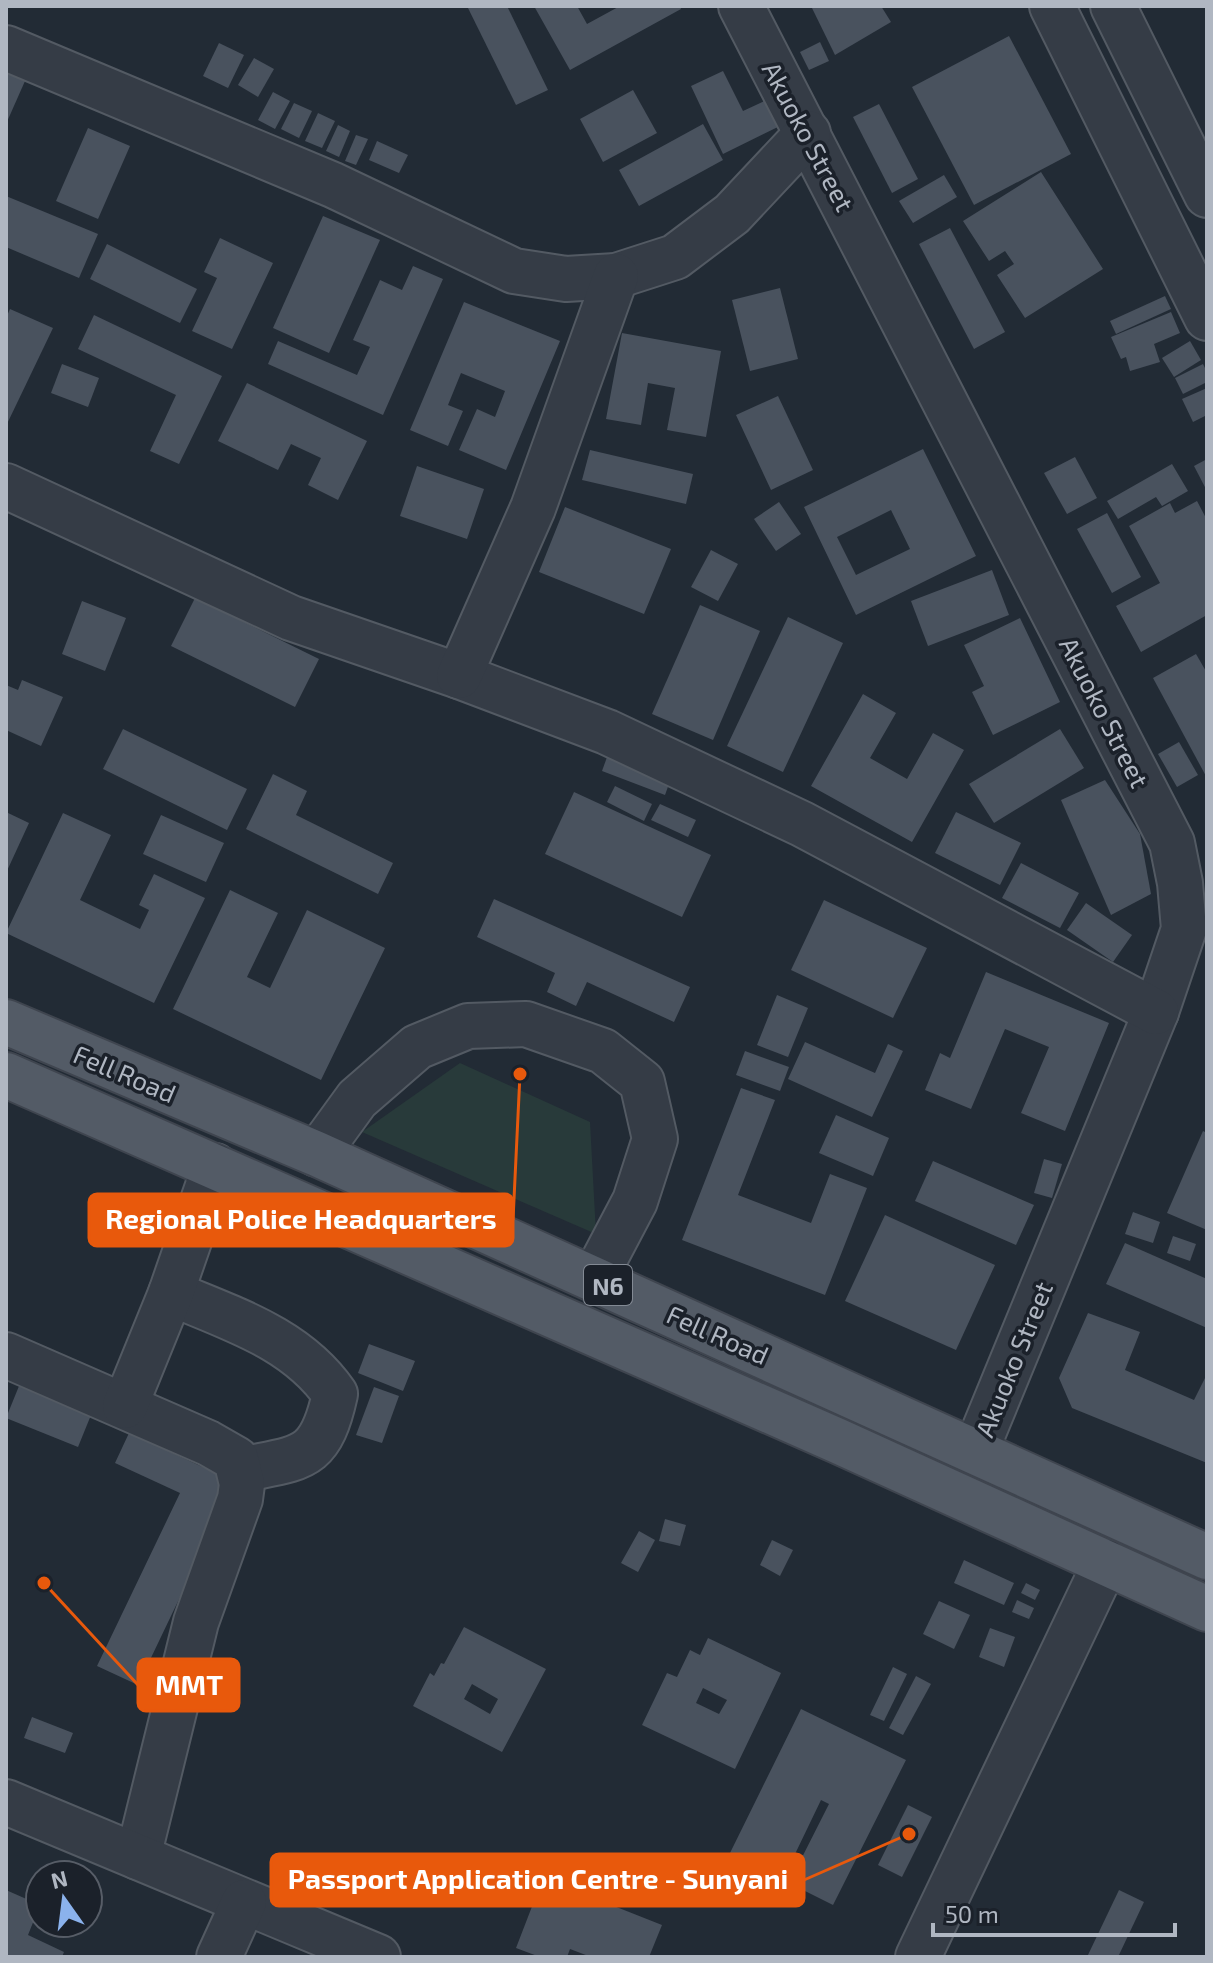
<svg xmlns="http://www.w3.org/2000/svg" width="1213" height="1963" viewBox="0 0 1213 1963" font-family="'Exo 2',sans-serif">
<rect width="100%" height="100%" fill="#222b35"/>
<path fill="#283a3a" d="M460,1063L590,1122L596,1234L362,1132Z"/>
<g fill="#49525e" fill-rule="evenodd">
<path d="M467,6H507L548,90L516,105Z"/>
<path d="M534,6H577L587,24L620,6H680L681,9L570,70Z"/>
<path d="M811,6H881L891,22L835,55Z"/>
<path d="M1009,36L1071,154L974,205L912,87Z"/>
<path d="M820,42L829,61L809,70L800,52Z"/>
<path d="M219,43L244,55L228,88L203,76Z"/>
<path d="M254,58L274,69L258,97L238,85Z"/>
<path d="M723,71L743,111L775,96L788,122L723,154L691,86Z"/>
<path d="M6,73L25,81L6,124Z"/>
<path d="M633,90L657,133L603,162L580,119Z"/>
<path d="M273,92L290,101L275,129L258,120Z"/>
<path d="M294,103L312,111L299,138L281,129Z"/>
<path d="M879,104L918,179L892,193L853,117Z"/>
<path d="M318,113L335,121L322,148L305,141Z"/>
<path d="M703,124L723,160L639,206L619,170Z"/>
<path d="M338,125L350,131L339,157L326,151Z"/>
<path d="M88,128L130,146L98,219L56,201Z"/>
<path d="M356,135L368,139L356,165L345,161Z"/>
<path d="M377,141L408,155L399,173L369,160Z"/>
<path d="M1041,172L1103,269L1025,318L997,275L1014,264L1005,251L989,261L963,221Z"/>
<path d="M944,175L957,197L913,223L899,201Z"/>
<path d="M6,196L98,234L79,278L6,247Z"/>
<path d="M323,216L380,240L329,353L273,328Z"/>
<path d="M950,228L1005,332L974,349L919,244Z"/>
<path d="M220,238L273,263L232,349L192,331L217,278L204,272Z"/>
<path d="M107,244L197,289L180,323L90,279Z"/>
<path d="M413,266L443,279L383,415L268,364L278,341L357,375L370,347L353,340L380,280L402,290Z"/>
<path d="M780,288L798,359L750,371L732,300Z"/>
<path d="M1165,296L1171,309L1116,334L1110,321Z"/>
<path d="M464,302L560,341L506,470L459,450L477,409L495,417L505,391L461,373L448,405L463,411L448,446L410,430Z"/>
<path d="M10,309L53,328L6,426V318Z"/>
<path d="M1171,312L1180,333L1154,344L1160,362L1130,371L1126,357L1121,359L1111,337Z"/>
<path d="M94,315L222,376L179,464L150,451L176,395L78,349Z"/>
<path d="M622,333L721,351L706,437L667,430L675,388L648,383L641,425L606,419Z"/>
<path d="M1190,341L1201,360L1174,377L1162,358Z"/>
<path d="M62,364L99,378L88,407L51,393Z"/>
<path d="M1203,364L1207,372V382L1183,394L1175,378Z"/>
<path d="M247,383L367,441L338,500L308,485L321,458L291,444L278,470L218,441Z"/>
<path d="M1207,388V415L1193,422L1182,399Z"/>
<path d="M778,396L813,470L771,490L736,415Z"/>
<path d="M923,449L976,556L856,615L804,507ZM891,510L910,549L856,575L837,537Z"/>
<path d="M590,450L693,474L686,504L582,480Z"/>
<path d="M1075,457L1097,498L1067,514L1044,473Z"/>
<path d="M1207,459V491L1194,466Z"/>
<path d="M1172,464L1188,491L1162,506L1156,497L1118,519L1107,501Z"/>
<path d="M417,466L484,489L467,539L400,516Z"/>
<path d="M1197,501L1207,520V615L1141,652L1116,606L1160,583L1129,526L1170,503L1175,513Z"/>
<path d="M779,502L801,534L776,551L754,519Z"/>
<path d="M565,507L671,549L644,614L539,572Z"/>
<path d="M1107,513L1141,577L1112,593L1077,529Z"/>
<path d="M711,550L738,564L718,601L691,587Z"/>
<path d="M992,570L1009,615L928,646L911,601Z"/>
<path d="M195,598L319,659L295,707L171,646Z"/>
<path d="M82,601L126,618L105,671L62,654Z"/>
<path d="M700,605L760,631L713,740L652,714Z"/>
<path d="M788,617L843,643L783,772L727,746Z"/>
<path d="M1020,618L1060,702L993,735L972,692L984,686L964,645Z"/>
<path d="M1196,654L1207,673V778L1153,678Z"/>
<path d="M22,680L63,697L41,746L6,730V685L18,690Z"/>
<path d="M863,694L896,713L870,758L907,779L933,733L964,750L912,842L811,786Z"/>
<path d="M123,729L247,789L227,830L103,769Z"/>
<path d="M1060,729L1084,768L994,823L969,784Z"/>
<path d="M1179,742L1198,775L1177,787L1158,754Z"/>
<path d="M611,746L674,770L665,795L602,771Z"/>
<path d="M273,774L307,791L296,815L393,863L378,894L246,829Z"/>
<path d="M1105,780L1140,834L1151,894L1111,915L1061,800Z"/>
<path d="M615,786L652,804L644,821L607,802Z"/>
<path d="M574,792L711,855L682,917L545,854Z"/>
<path d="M660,804L696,820L688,837L651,820Z"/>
<path d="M6,812L29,823L6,873Z"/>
<path d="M956,812L1021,843L1000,885L935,853Z"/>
<path d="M63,813L111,835L80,900L140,929L149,910L139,905L154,874L205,898L154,1003L6,933Z"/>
<path d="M161,815L224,843L206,882L143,854Z"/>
<path d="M1021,863L1079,893L1060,928L1002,898Z"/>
<path d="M230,890L278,913L247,977L270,988L307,910L385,948L321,1080L173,1009Z"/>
<path d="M494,899L690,987L674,1022L587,982L576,1006L547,992L555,973L477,937Z"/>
<path d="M824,900L927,948L893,1018L791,970Z"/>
<path d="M1086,903L1132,935L1113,962L1067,930Z"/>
<path d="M986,972L1109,1023L1065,1131L1021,1113L1049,1047L1005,1029L971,1109L925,1090L940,1053L950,1058Z"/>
<path d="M777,995L808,1008L788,1057L757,1045Z"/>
<path d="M805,1042L875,1073L888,1044L903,1051L872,1117L788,1079Z"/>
<path d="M745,1051L789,1067L780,1091L736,1075Z"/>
<path d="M741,1088L775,1100L738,1195L811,1223L830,1174L867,1188L825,1295L682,1240Z"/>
<path d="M836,1115L889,1138L873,1176L819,1153Z"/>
<path d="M1203,1131L1207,1133V1230L1167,1213Z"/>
<path d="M1044,1159L1062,1164L1052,1198L1034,1193Z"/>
<path d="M933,1161L1034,1205L1016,1245L915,1201Z"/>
<path d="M1133,1212L1160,1222L1153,1243L1125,1234Z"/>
<path d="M885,1215L995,1265L956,1350L845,1301Z"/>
<path d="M1173,1236L1196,1244L1190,1261L1167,1253Z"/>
<path d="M1125,1243L1207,1279V1328L1106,1284Z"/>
<path d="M1088,1313L1140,1332L1125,1370L1194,1400L1207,1374V1463L1072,1408L1059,1378Z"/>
<path d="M369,1344L415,1361L403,1391L358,1373Z"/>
<path d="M19,1386L91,1415L78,1447L6,1418Z"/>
<path d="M374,1387L399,1396L382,1443L356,1435Z"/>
<path d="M129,1433L235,1482L138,1685L97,1666L180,1493L115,1463Z"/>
<path d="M665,1519L686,1525L680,1546L659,1541Z"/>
<path d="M639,1531L655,1540L638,1572L621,1563Z"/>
<path d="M772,1540L793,1550L780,1576L760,1565Z"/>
<path d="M964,1560L1014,1583L1004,1605L954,1583Z"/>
<path d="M1026,1583L1040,1590L1035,1600L1021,1593Z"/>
<path d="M1017,1600L1034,1608L1029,1619L1012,1612Z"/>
<path d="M939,1601L970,1615L954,1649L923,1634Z"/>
<path d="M464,1627L546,1669L502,1752L413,1706L430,1673L434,1676L441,1663L444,1664ZM472,1684L498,1699L490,1714L464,1699Z"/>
<path d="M990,1628L1015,1637L1004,1667L979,1657Z"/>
<path d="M708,1638L781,1673L735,1769L642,1725L667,1673L677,1677L690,1650L700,1655ZM703,1688L727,1700L719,1714L696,1703Z"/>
<path d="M893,1667L907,1674L884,1721L870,1715Z"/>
<path d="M916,1676L931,1684L903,1735L889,1728Z"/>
<path d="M801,1709L906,1760L833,1905L789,1883L829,1804L821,1800L783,1879L730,1853Z"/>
<path d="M32,1717L73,1733L65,1753L24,1738Z"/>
<path d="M908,1805L932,1817L902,1877L878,1865Z"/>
<path d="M543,1878L662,1925L649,1957H591L570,1949L567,1957H540L516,1948Z"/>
<path d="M6,1890L40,1905L28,1935L64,1952L62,1957H6Z"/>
<path d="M1119,1890L1144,1902L1118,1957H1087Z"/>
</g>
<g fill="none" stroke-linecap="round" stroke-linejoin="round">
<g stroke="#535a63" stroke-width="48">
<g id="minor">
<path d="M741,6L1172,843L1180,883L1184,929L1156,1012L976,1450"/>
<path d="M1052,6L1207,318"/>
<path d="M1113,6L1207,195"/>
<path d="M6,48L333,185L514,271L566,279L616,276L675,257L732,214L808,133"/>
<path d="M6,486L291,618L459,676L607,732L802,824L1156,1012"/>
<path d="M459,676L533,508L616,276"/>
<path d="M317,1154L357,1099L417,1047L468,1026L526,1024L603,1051L642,1082L655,1139L635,1201L594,1279"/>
<path d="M171,1293C232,1319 296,1338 335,1394C320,1462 302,1457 240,1470"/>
<path d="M6,1355L208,1443L236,1459L242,1484L240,1499L196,1622L138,1857"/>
<path d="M125,1406L171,1293L215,1166"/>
<path d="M6,1802L378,1957"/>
<path d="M219,1957L244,1902"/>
<path d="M918,1957L1106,1562"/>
</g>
</g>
<g stroke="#3f454f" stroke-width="48">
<g id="major">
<path d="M6,1022L317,1154L1207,1557"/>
<path d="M6,1075L838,1441L1207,1609"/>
</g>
</g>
<use href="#minor" stroke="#353c46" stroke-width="44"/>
<use href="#major" stroke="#535b66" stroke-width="44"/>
</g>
<g text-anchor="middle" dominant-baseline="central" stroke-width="7" stroke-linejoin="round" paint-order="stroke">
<rect fill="#1b212a" stroke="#838a94" stroke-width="2" x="584" y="1265" width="48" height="40" rx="6"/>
<g font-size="24" font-weight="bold" fill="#b0b7c2">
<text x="608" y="1285">N6</text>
</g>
<g font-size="26" fill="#b0b7c2" stroke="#1b212a">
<text transform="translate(809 136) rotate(62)">Akuoko Street</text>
<text transform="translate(1105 712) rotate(63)">Akuoko Street</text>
<text transform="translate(125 1073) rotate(23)">Fell Road</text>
<text transform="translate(718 1334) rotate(24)">Fell Road</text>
<text transform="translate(1013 1359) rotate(-68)">Akuoko Street</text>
</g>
</g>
<path fill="none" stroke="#e8590c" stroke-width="3" d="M520 1074L513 1220M44 1583L138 1685M909 1834L804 1880"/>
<g fill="#e8590c" stroke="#1b212a" stroke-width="3">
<circle cx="520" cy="1074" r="8"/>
<circle cx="44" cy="1583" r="8"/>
<circle cx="909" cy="1834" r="8"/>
</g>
<g fill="#e8590c" stroke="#e8590c" stroke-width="3">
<rect x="89" y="1194" width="424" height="52" rx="8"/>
<rect x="138" y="1659" width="101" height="52" rx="8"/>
<rect x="271" y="1854" width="533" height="52" rx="8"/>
</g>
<g font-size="28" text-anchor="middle" font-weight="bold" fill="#fff">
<text x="301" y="1229">Regional Police Headquarters</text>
<text x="189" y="1695">MMT</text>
<text x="538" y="1889">Passport Application Centre - Sunyani</text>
</g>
<rect width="1213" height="1963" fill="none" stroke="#b0b7c2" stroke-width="16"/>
<g transform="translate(64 1899) rotate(346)"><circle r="38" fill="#1b212a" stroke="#575d67" stroke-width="2"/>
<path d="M0-6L14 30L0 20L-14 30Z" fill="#8bb2ec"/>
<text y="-12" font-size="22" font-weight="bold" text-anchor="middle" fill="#b0b7c2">N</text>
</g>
<path d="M933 1923v12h242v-12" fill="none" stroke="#b0b7c2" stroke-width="4"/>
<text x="945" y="1923" font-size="24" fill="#b0b7c2" stroke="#1b212a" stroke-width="6" paint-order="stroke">50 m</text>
</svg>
